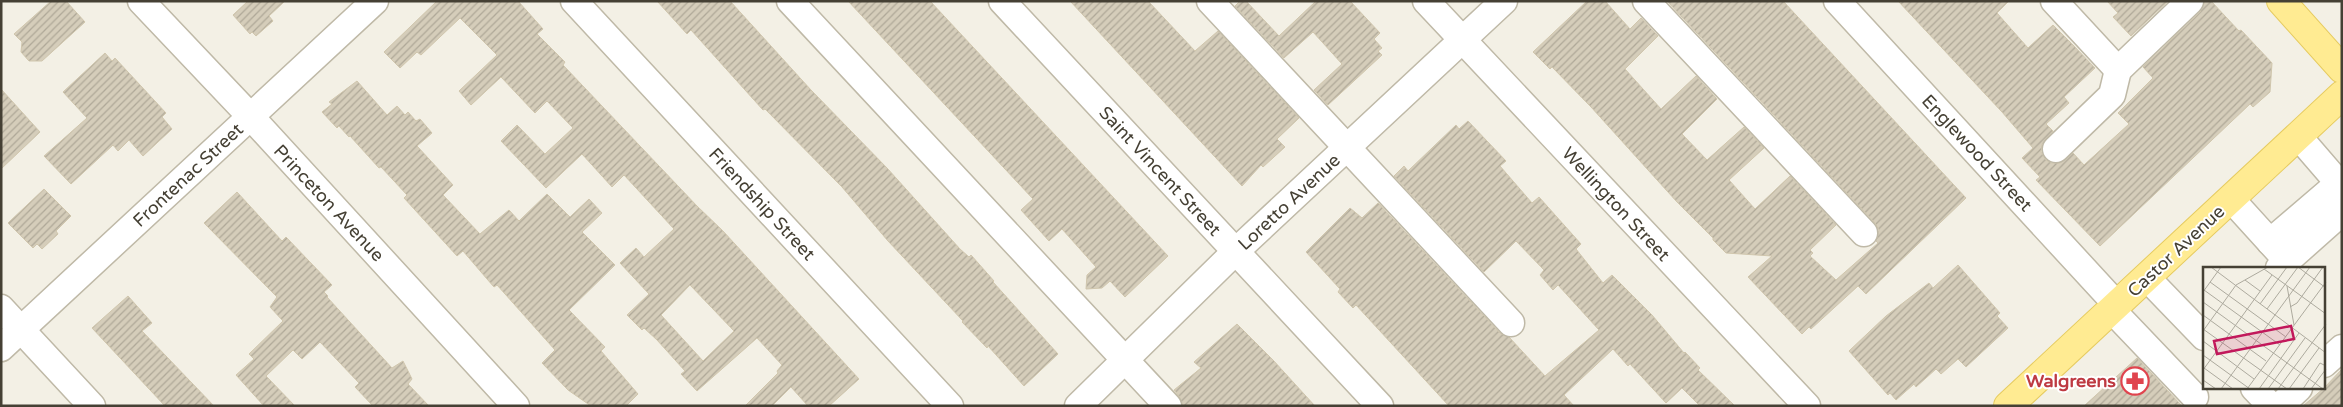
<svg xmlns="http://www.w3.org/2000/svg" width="2343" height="407" viewBox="0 0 2343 407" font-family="'Varela Round',sans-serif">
<defs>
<pattern id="building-hatch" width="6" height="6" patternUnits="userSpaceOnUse" patternTransform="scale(1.25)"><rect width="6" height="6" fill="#d5cdba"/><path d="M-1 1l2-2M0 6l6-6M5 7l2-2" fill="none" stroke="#afa898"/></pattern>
</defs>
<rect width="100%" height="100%" fill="#f3f0e5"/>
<g fill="url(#building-hatch)" stroke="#d0c6ad" fill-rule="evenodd">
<path d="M51,1H66L85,22L42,61H29L21,52L22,42L14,34Z"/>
<path d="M248,1H285L269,16L273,21L256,36L252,32L250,34L233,15Z"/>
<path d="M437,1H518L543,29L537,34L565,62L563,65L697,206L723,231L859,379L829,406H808L791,387L772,406H745L778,373L777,371L782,365L757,338L697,391L681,374L685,371L657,340L644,328L642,330L627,315L649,294L620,263L636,248L644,257L674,229L624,175L612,187L582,154L546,188L501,141L517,125L545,154L573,128L547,101L535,113L501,77L471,105L459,91L497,55L460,18L421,55L417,52L400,68L384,52ZM690,285L734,331L703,361L661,315Z"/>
<path d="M657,1H730L811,90L887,168L960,249L969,257L971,255L994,281L993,282L1058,354L1024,386L988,346L987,348L962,322L963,321L888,241L842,187L765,109L763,110L691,30L687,34Z"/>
<path d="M848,1H930L1168,256L1125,297L1110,281L1102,288L1086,289L1087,275L1096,267L1062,229L1049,241L1021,210L1033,199Z"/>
<path d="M1070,1H1148L1195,51L1218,31L1299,118L1277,139L1285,147L1263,167L1261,165L1242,186Z"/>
<path d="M1240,1H1246L1279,36L1316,1H1350L1380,33L1374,39L1382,48L1378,51L1382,55L1328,105L1314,90L1342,64L1313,32L1284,58L1235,6Z"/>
<path d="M1587,1H1605L1630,29L1641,18L1658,36L1625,69L1661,109L1696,76L1717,99L1682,134L1707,160L1744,127L1764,148L1729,180L1755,209L1790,176L1836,225L1810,250L1813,253L1810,256L1836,280L1878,243L1876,241L1879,230L1875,223L1667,1H1783L1966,198L1866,294L1858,286L1811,329L1809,327L1802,334L1748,277L1772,256L1726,253L1713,240V238L1677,202L1591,107L1552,67L1550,69L1533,52Z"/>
<path d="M1898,1H2009L1997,13L2028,48L2053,25L2073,45L2095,68L2064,97L2069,103L2046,124L2053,131L2042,144L2041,152L2046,160L2052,163H2060L2073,153L2084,165L2129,124L2118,113L2153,78L2143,67L2200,12L2205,1H2211L2239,31L2241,30L2272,63L2270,92L2253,107L2250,104L2100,246L2036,180L2040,177L2022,158L2033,148L2002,112Z"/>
<path d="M2107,1H2168L2131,36L2113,17L2118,13Z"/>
<path d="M105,53L112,61L115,58L166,113L162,117L172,129L143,156L129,140L118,151L113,145L71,184L44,156L87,118L63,92Z"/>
<path d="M357,81L387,115L397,106L405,115L408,112L416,121L420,119L432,133L417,146L453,185L443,195L480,234L509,210L519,221L547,194L570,217L589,199L602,213L582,232L615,265L569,310L605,347L601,351L638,394L626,406H591L568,390L542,363L555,350L497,285L494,287L487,279L463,251L457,256L404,198L407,195L381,167L379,168L350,136L349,137L339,126L337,128L322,112L332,104L329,102Z"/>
<path d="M1,89L40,132L1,169Z"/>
<path d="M1468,121L1506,161L1500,166L1532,203L1539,197L1581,244L1576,249L1603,283L1612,275L1652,315L1684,353L1685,352L1700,368L1698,370L1735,406H1700L1682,388L1666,403L1630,364L1628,366L1613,349L1564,395L1574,406H1449L1356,305L1353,308L1338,292L1340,289L1306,252L1350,208L1362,218L1378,203L1500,333L1509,337L1545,376L1599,330L1558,285L1553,290L1540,275L1544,270L1516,241L1484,272L1394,176L1404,166L1408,171L1456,125L1459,129Z"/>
<path d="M44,189L71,216L56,231L58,234L42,249L37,244L33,248L8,223Z"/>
<path d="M237,192L282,241L286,237L332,285L324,292L328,296L327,297L392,368L403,361L412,379L408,384L429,406H373L355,387L359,383L320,342L302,359L293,350L266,376L295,406H264L236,375L254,359L249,354L283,321L270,307L277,297L204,223Z"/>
<path d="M1958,265L2000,313L1997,316L2008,328L1966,367L1958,359L1941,374L1936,369L1916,387L1914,384L1896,400L1890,393L1888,395L1849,351L1886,316L1929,283L1933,288Z"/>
<path d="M128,296L152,323L142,331L214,406H165L92,328Z"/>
<path d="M1237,324L1273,360L1315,406H1183L1179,396L1174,390L1201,368L1194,362Z"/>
<path d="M2137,358L2182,406H2084Z"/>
<path d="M2342,369V406H2303L2324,388Z"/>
</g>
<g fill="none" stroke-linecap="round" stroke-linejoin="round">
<g stroke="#bfb9a7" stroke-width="29">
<g id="minor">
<path d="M141,1L251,117L516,406"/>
<path d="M574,1L950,406"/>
<path d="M790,1L1168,406"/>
<path d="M1002,1L1380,406"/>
<path d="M1210,1L1511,323"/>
<path d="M1426,1L1807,406"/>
<path d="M1646,1L1864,233"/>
<path d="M1837,1L2117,305"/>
<path d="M2054,1L2118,70L2190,1"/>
<path d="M2298,136L2342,187"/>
<path d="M2056,149L2112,95L2118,70"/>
<path d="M2231,199L2281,254"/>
<path d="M2270,242L2339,183"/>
<path d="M2279,268L2342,212"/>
<path d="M2147,278L2204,337"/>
<path d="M1,308L92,406"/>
<path d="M2112,310L2195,397"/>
<path d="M1,348L375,1"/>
<path d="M2324,364L2342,348"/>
<path d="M2254,388L2271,406"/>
<path d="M1078,406L1236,251L1504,1"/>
<path d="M2280,406L2299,388"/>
</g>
</g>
<g stroke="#e6cb60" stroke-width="30">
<g id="major">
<path d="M2281,1L2342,69"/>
<path d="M2008,406L2342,95"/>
</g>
</g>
<use href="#minor" stroke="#fff" stroke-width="26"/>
<use href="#major" stroke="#ffeb92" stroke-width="28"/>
</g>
<defs>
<g id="pharmacy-ring" transform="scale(1.4375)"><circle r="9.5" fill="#fff" stroke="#e0444e" stroke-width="1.5"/><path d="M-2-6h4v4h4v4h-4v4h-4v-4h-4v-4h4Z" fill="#e0444e"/></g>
</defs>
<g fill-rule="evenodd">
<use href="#pharmacy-ring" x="2135" y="381"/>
</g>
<g text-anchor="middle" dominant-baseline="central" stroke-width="4" stroke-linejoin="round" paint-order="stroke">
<g font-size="18" fill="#454034" stroke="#fff">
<text transform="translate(1977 153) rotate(47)">Englewood Street</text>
<text transform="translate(1160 171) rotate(47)">Saint Vincent Street</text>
<text transform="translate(188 175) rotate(-43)">Frontenac Street</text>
<text transform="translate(1289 202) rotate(-43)">Loretto Avenue</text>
<text transform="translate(329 203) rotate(47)">Princeton Avenue</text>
<text transform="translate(762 204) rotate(47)">Friendship Street</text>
<text transform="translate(1616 204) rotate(47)">Wellington Street</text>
<text transform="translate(2176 251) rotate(-43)">Castor Avenue</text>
</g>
<g font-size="18" font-weight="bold" fill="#be3a42" stroke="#fff" text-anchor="end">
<text x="2116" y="381">Walgreens</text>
</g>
</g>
<g transform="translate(2203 267)">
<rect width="122" height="122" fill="#f3f0e5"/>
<path fill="none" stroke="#adaa9e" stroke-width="1" d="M8,0L123,86M95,0L123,21M61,2L123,47M42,13L57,24M7,15L83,70M84,19L91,58M1,23L77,78M0,25L18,0M0,35L120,122M57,37L84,0M87,40L94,36L120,0M64,42L95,0M0,48L63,94M0,62L84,122M0,64L33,18L65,0M0,74L51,112M0,88L47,122M1,101L30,122M0,103L69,8M0,113L13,122M18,122L107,0M44,122L123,15M56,122L96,66M65,122L102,71M75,122L123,57M86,122L116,81M100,122L117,96L121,98M108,122L123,102"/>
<path fill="#c2185b" fill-opacity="0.15" stroke="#c2185b" stroke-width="2.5" d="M88,59L91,72L14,87L11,74Z"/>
<rect width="122" height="122" fill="none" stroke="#454034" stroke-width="2.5"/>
</g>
<rect width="2343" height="407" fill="none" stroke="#454034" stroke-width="5"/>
</svg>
